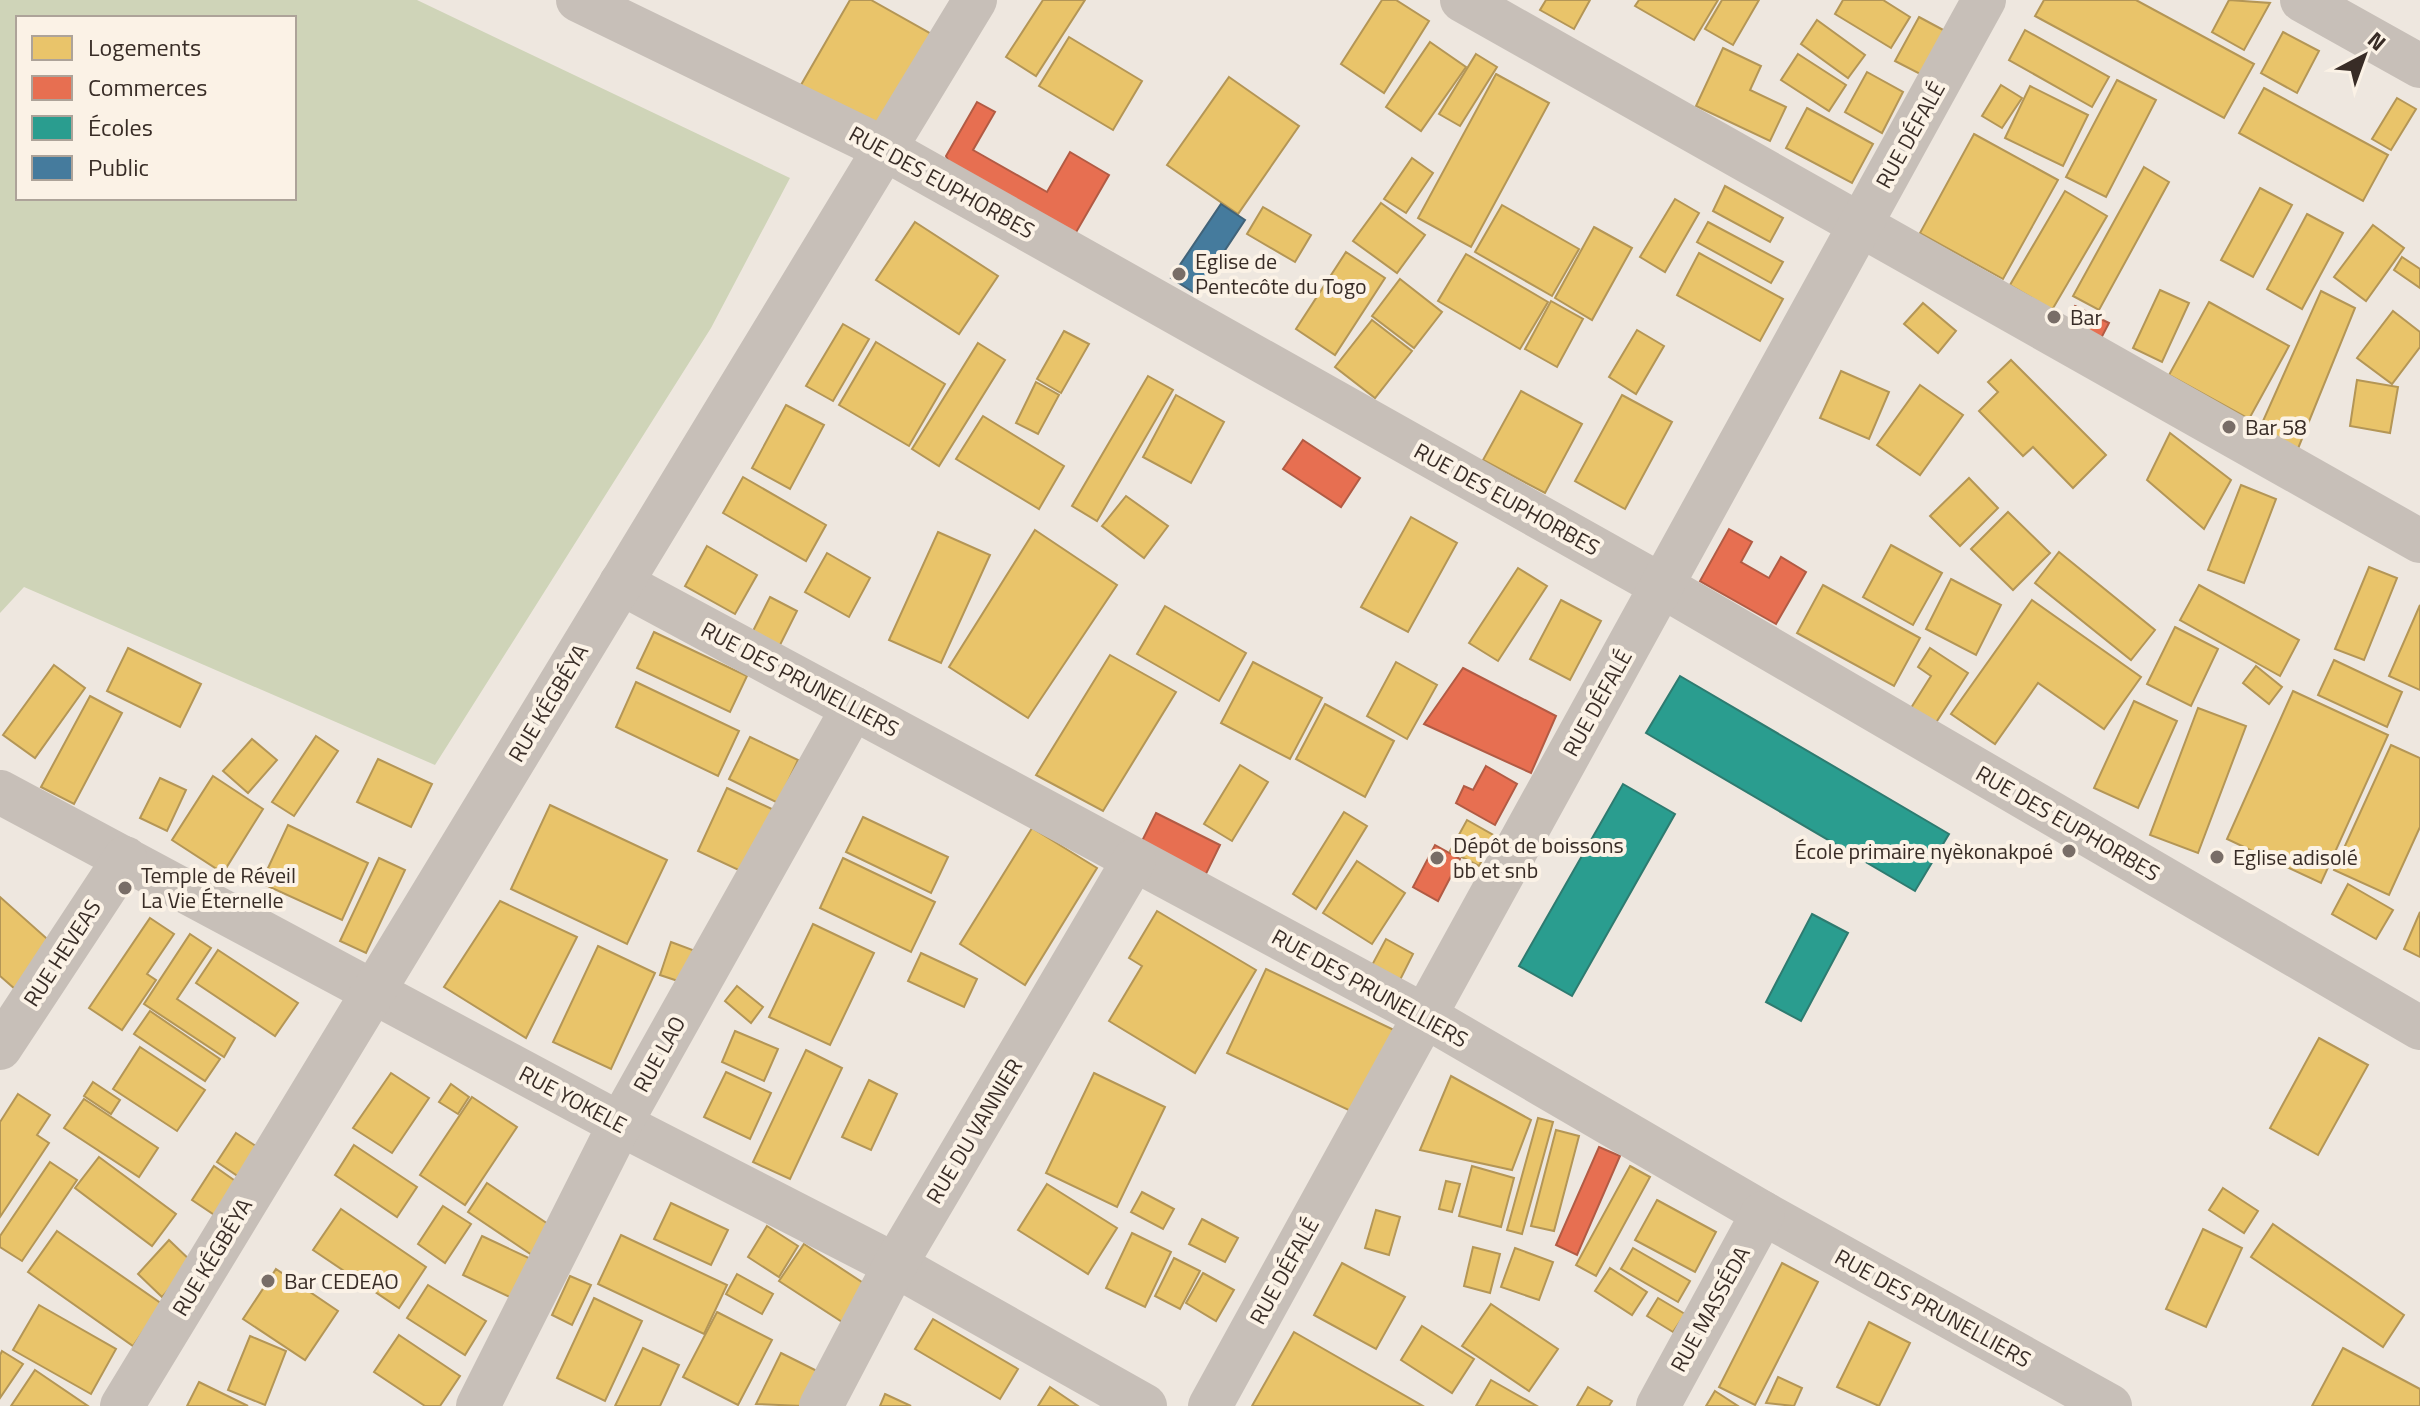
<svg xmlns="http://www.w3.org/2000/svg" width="2420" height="1406" viewBox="0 0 2420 1406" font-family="'Titillium Web',sans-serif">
<rect width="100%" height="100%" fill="#eee7df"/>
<path fill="#cfd4b8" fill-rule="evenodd" d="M0,0H417L790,178L711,328L435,765L24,587L0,613ZM18,18H294V198H18Z"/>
<g fill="#e9c46a" stroke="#b49656" stroke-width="2">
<path d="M850,0H871L933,35L879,130L801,85Z"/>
<path d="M1043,0H1085L1036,76L1006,57Z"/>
<path d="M1382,0H1396L1429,21L1384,93L1341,64Z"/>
<path d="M1546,0H1590L1574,29L1540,10Z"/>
<path d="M1639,0H1718L1694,40L1635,6Z"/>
<path d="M1722,0H1759L1733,45L1705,29Z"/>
<path d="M1843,0H1883L1910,17L1891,48L1835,14Z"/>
<path d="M2044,0H2136L2254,64L2224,118L2035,16Z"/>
<path d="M2229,0L2270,3L2244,50L2212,32Z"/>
<path d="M1919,17L1947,32L1924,76L1895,61Z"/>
<path d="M1817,20L1865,55L1848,78L1801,44Z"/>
<path d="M2025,30L2109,77L2092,107L2009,60Z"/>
<path d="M2283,32L2319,51L2297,93L2261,73Z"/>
<path d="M1069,37L1142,81L1113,130L1039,86Z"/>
<path d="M1430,42L1466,67L1421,131L1386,107Z"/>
<path d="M1723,48L1761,66L1750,90L1786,107L1770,141L1696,106Z"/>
<path d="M1476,54L1497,67L1460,126L1439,114Z"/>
<path d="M1798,54L1846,85L1829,111L1781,80Z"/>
<path d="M1867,72L1903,92L1882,133L1845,112Z"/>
<path d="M1496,74L1549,103L1471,247L1418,218Z"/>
<path d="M1229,77L1299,126L1238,214L1167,165Z"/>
<path d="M2117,80L2156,100L2106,197L2066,177Z"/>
<path d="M2001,85L2022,98L2002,128L1982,116Z"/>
<path d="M2030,86L2088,115L2063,166L2005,138Z"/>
<path d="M2264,88L2388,155L2363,201L2239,133Z"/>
<path d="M2397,98L2416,109L2391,150L2372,139Z"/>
<path d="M1807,108L1873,144L1852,183L1786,148Z"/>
<path d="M1974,134L2058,180L2003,279L1920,233Z"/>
<path d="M1412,158L1433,173L1406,213L1384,199Z"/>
<path d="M2144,167L2169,182L2099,310L2073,296Z"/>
<path d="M1725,186L1783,218L1770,242L1713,211Z"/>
<path d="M2260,188L2292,205L2253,277L2221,260Z"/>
<path d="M2065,191L2107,216L2052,310L2010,285Z"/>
<path d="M1675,199L1699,213L1665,272L1640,257Z"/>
<path d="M1381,203L1425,235L1397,273L1353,241Z"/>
<path d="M1502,205L1579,249L1552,296L1475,252Z"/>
<path d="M1263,207L1311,235L1295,262L1247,234Z"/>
<path d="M2307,214L2343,233L2302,309L2267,289Z"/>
<path d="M915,222L998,276L959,334L876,280Z"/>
<path d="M1708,222L1783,262L1771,283L1697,242Z"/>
<path d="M2373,225L2404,248L2366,301L2334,277Z"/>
<path d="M1594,227L1632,248L1592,320L1555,298Z"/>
<path d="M1346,252L1385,278L1335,355L1296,329Z"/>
<path d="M1699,253L1783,299L1760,341L1677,295Z"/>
<path d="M1466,254L1548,302L1520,349L1438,301Z"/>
<path d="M2402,257L2420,269V288L2394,270Z"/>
<path d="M1400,279L1442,312L1414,348L1372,316Z"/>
<path d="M2160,290L2189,303L2162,362L2133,348Z"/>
<path d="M2321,291L2355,308L2297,451L2259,430Z"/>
<path d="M1551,301L1583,319L1557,367L1525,349Z"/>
<path d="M2209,302L2289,346L2249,419L2169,375Z"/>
<path d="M1923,303L1956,331L1938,353L1904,324Z"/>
<path d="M2393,311L2420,332V347L2392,384L2357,358Z"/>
<path d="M1372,320L1412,351L1375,398L1335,367Z"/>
<path d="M843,324L869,339L833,401L806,386Z"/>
<path d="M1637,330L1664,346L1636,394L1609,377Z"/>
<path d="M1064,331L1089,344L1061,393L1037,379Z"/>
<path d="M876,342L945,384L909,446L839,405Z"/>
<path d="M978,343L1005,360L939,466L912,449Z"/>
<path d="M2011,360L2106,455L2073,488L2033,447L2023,456L1979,411L1998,392L1988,382Z"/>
<path d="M1841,371L1889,392L1869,439L1820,418Z"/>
<path d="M1148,376L1173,390L1097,521L1072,506Z"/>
<path d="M2357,380L2398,387L2390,433L2350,426Z"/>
<path d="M1036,382L1059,395L1038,434L1016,423Z"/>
<path d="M1920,385L1963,415L1920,475L1877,445Z"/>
<path d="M1521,391L1582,424L1545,493L1483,460Z"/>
<path d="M1176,395L1224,422L1191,483L1143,457Z"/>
<path d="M1622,395L1672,422L1625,509L1575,481Z"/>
<path d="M786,405L824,425L790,489L752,468Z"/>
<path d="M983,416L1064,466L1039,509L956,459Z"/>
<path d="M2170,433L2231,480L2204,529L2147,480Z"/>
<path d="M743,477L826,525L806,561L723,513Z"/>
<path d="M1969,478L1998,508L1960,546L1930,516Z"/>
<path d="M2241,485L2276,499L2244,583L2208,570Z"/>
<path d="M1126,496L1168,526L1144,558L1102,526Z"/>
<path d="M2008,512L2050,553L2013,590L1971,549Z"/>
<path d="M1411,517L1457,543L1408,632L1361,607Z"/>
<path d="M1035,530L1117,585L1028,718L949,667Z"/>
<path d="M938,532L990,555L941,663L889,640Z"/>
<path d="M1891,545L1942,573L1913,625L1863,597Z"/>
<path d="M707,546L757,575L735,614L685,586Z"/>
<path d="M2059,552L2155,630L2131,660L2035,583Z"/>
<path d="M827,553L870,578L849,617L805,592Z"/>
<path d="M2369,567L2397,578L2364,660L2335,649Z"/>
<path d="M1518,568L1547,586L1498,661L1469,643Z"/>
<path d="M1951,579L2001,605L1976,655L1926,629Z"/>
<path d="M1823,585L1920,638L1894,686L1797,633Z"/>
<path d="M2199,585L2299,640L2280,676L2180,620Z"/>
<path d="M770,597L797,611L778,649L751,635Z"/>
<path d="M1561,600L1601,621L1570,680L1530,659Z"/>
<path d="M2032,600L2141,677L2104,729L2038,683L1995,744L1951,714Z"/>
<path d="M2420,605V690L2389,676Z"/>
<path d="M1165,606L1246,653L1219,701L1137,654Z"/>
<path d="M2175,627L2218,649L2191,706L2147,684Z"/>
<path d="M654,632L747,676L730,712L637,668Z"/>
<path d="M128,648L201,684L180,727L107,691Z"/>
<path d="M1930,648L1968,673L1935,724L1911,708L1931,676L1918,667Z"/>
<path d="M1110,655L1176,692L1103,811L1036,775Z"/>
<path d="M2334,660L2402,692L2387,727L2318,695Z"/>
<path d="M1253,662L1322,698L1290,759L1221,723Z"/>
<path d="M1396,662L1437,685L1407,739L1367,716Z"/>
<path d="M54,665L85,688L35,758L3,735Z"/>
<path d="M2256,666L2282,687L2269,704L2243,683Z"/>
<path d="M636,682L739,731L718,776L616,727Z"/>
<path d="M2293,691L2388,735L2321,883L2227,839Z"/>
<path d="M90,696L122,713L74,804L41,787Z"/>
<path d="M2134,701L2177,721L2138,808L2094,788Z"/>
<path d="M1325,704L1394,741L1365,797L1296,759Z"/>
<path d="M2198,708L2246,726L2198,853L2150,835Z"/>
<path d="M316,736L338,751L294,816L272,802Z"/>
<path d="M750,737L798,760L778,803L729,779Z"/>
<path d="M252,739L277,760L248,793L223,771Z"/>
<path d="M2391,745L2420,758V827L2389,895L2334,870Z"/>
<path d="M378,759L432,784L411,827L357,802Z"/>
<path d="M1240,765L1268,782L1232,841L1204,824Z"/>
<path d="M213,776L263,809L223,873L172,840Z"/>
<path d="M160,778L186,790L167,831L140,818Z"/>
<path d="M727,788L774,810L745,873L698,851Z"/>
<path d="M550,805L667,860L627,944L511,889Z"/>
<path d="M1344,812L1367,826L1316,909L1293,894Z"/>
<path d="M863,817L948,857L931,893L846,852Z"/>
<path d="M1467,820L1495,836L1479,866L1450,851Z"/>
<path d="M288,825L368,863L342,920L261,883Z"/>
<path d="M1032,828L1097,868L1025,985L960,944Z"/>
<path d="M379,858L405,870L366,953L340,941Z"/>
<path d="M843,858L935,902L911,952L820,908Z"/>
<path d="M1357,861L1405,893L1372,944L1323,913Z"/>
<path d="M2348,884L2393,910L2376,939L2332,914Z"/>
<path d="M0,897L54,945L15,989L0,976Z"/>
<path d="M500,901L577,937L526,1038L444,987Z"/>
<path d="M1157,911L1256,970L1195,1073L1109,1021L1142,966L1129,958Z"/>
<path d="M2420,912V957L2404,949Z"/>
<path d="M150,918L174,934L147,974L156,980L122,1030L89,1008Z"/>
<path d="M813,924L874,953L830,1045L769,1017Z"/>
<path d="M190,934L211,948L177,999L235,1038L224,1057L144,1004Z"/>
<path d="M1386,939L1413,954L1399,982L1371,967Z"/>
<path d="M671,942L698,952L687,984L660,975Z"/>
<path d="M598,946L655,973L611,1069L553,1042Z"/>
<path d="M218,950L298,1003L275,1036L196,983Z"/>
<path d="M921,953L977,979L964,1007L908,981Z"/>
<path d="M1266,969L1394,1030L1355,1113L1227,1053Z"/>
<path d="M737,986L763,1007L751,1023L725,1001Z"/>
<path d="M150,1011L220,1059L205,1081L134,1034Z"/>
<path d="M735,1031L778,1049L764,1081L722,1062Z"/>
<path d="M2319,1038L2368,1065L2318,1155L2270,1128Z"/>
<path d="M140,1047L205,1090L177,1131L113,1089Z"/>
<path d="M806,1050L842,1068L790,1179L753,1162Z"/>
<path d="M726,1072L771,1093L750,1139L704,1117Z"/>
<path d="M391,1073L429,1098L392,1153L353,1128Z"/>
<path d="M1094,1073L1165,1107L1117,1207L1046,1173Z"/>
<path d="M1451,1076L1531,1120L1512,1170L1420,1150Z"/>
<path d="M869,1080L897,1094L871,1150L842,1137Z"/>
<path d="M93,1082L120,1100L111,1114L84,1096Z"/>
<path d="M451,1084L469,1097L458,1114L439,1102Z"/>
<path d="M18,1094L50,1115L37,1135L49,1143L0,1217V1122Z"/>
<path d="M472,1097L517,1127L465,1205L420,1175Z"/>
<path d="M84,1099L158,1148L139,1177L64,1128Z"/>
<path d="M1538,1118L1553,1122L1522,1234L1507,1230Z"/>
<path d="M1556,1130L1579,1136L1554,1231L1531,1226Z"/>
<path d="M236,1133L262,1150L242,1179L217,1162Z"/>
<path d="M354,1145L417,1187L397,1217L335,1175Z"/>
<path d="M99,1157L176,1214L152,1246L75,1188Z"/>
<path d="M50,1162L77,1180L22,1261L0,1247V1236Z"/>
<path d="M214,1166L241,1185L219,1218L192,1200Z"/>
<path d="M1472,1166L1514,1178L1501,1227L1459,1216Z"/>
<path d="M1630,1166L1650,1177L1596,1276L1576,1265Z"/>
<path d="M1446,1181L1460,1184L1452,1212L1439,1209Z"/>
<path d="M487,1183L554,1228L535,1257L468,1212Z"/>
<path d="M1047,1184L1117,1228L1088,1274L1018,1230Z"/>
<path d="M2223,1188L2258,1211L2244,1233L2209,1210Z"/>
<path d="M1142,1192L1174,1209L1163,1229L1131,1212Z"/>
<path d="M1657,1200L1716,1232L1695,1272L1635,1240Z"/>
<path d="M671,1203L728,1230L711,1265L654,1239Z"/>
<path d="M443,1206L471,1224L445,1263L418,1244Z"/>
<path d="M341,1209L426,1267L399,1308L313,1250Z"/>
<path d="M1376,1210L1400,1217L1389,1255L1365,1248Z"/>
<path d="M1202,1219L1238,1238L1225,1262L1189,1244Z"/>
<path d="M2273,1224L2404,1315L2383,1347L2251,1257Z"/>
<path d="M767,1226L798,1246L779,1277L748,1257Z"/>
<path d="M2203,1229L2242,1248L2206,1327L2166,1309Z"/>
<path d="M57,1231L162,1304L133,1346L28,1272Z"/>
<path d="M1132,1233L1171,1252L1145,1307L1106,1288Z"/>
<path d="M621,1235L727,1285L704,1334L598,1284Z"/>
<path d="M482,1236L533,1260L514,1299L463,1275Z"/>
<path d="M169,1240L193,1263L162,1297L138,1274Z"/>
<path d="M804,1244L874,1290L850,1327L779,1281Z"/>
<path d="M1473,1247L1500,1254L1490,1293L1464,1286Z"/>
<path d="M1515,1248L1553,1262L1539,1300L1501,1287Z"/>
<path d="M1633,1248L1690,1281L1678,1302L1621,1269Z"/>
<path d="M1174,1258L1200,1271L1180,1309L1155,1296Z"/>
<path d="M1342,1263L1405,1297L1376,1349L1314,1315Z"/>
<path d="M1782,1263L1818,1282L1755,1405L1719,1387Z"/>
<path d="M1610,1268L1647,1292L1632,1315L1595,1291Z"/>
<path d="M276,1269L338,1311L305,1360L243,1319Z"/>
<path d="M1203,1273L1234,1290L1216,1321L1186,1303Z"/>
<path d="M737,1274L773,1294L762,1314L726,1294Z"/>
<path d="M570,1276L591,1285L572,1325L552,1315Z"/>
<path d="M428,1285L486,1321L465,1355L407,1318Z"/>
<path d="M594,1298L642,1321L605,1401L557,1378Z"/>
<path d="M1658,1298L1685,1314L1673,1332L1647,1316Z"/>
<path d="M1491,1304L1558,1349L1529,1391L1462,1346Z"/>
<path d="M39,1305L116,1349L91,1394L13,1350Z"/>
<path d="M717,1312L772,1340L738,1405L683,1377Z"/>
<path d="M933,1319L1018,1369L1000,1399L915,1349Z"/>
<path d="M1869,1322L1910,1343L1879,1406L1837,1387Z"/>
<path d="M1422,1326L1474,1359L1452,1393L1401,1360Z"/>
<path d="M1294,1332L1423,1406H1252Z"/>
<path d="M399,1335L460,1376L440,1406H425L374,1372Z"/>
<path d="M250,1336L286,1351L265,1405L228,1390Z"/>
<path d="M643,1348L679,1365L660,1406H615Z"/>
<path d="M2343,1348L2420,1389V1406H2312Z"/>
<path d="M2,1351L23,1364L0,1398V1355Z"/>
<path d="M781,1353L819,1372L802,1406L756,1404Z"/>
<path d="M35,1370L88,1406H11Z"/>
<path d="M1778,1377L1802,1388L1794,1406L1766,1403Z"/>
<path d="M1491,1380L1537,1406H1476Z"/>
<path d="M199,1382L248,1406H187Z"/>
<path d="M1050,1387L1078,1406H1038Z"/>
<path d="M1588,1387L1612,1401L1609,1406H1577Z"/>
<path d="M1715,1391L1738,1406H1706Z"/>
<path d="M885,1394L911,1406H880Z"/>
</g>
<g fill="#e76f51" stroke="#b25b44" stroke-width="2">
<path d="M977,102L995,112L973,150L1047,192L1070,152L1109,175L1071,241L954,173L946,156Z"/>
<path d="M2075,306L2109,323L2096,348L2062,330Z"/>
<path d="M1303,440L1360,478L1341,507L1283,469Z"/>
<path d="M1729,529L1752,542L1741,562L1769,578L1781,557L1806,572L1776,624L1700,581Z"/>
<path d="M1463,668L1556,716L1531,773L1424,724Z"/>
<path d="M1486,766L1517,784L1495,825L1456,803L1464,786L1473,790Z"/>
<path d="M1156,813L1220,845L1202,882L1138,849Z"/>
<path d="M1435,845L1460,859L1438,901L1413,887Z"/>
<path d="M1599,1147L1620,1156L1577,1255L1556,1245Z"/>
</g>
<g fill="#2a9d8f" stroke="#2e7b70" stroke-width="2">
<path d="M1680,676L1949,834L1915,891L1646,733Z"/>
<path d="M1623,784L1675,814L1572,996L1519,966Z"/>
<path d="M1812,914L1848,933L1801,1021L1766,1002Z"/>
</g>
<path fill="#457b9d" stroke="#416379" stroke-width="2" d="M1221,204L1245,220L1196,294L1171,278Z"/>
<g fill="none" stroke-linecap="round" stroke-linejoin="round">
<g stroke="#c7bfb8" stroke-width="44">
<path d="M578,0L885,149L1662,586L2420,1028"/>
<path d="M1462,0L2420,541"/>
<path d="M2302,0L2420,66"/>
<path d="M621,583L1425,1016L1763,1213L2110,1406"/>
<path d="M0,792L620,1124L895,1265L1145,1406"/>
<path d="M0,1048L125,858"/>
<path d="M122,1406L975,0"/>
<path d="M478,1406L620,1124L853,708"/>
<path d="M821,1406L895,1265L1134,860"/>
<path d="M1210,1406L1984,0"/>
<path d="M1658,1406L1763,1213"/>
</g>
</g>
<g fill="#786d67" stroke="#fbf2e6" stroke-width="3">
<circle cx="1179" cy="274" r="8"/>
<circle cx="2054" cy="317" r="8"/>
<circle cx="2229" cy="427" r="8"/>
<circle cx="2069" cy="851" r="8"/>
<circle cx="2217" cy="857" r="8"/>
<circle cx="1437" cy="858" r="8"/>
<circle cx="125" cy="888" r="8"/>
<circle cx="268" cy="1281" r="8"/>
</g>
<g text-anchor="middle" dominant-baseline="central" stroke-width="8" stroke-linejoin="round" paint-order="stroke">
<g font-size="22" fill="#382c26" stroke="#fbf2e6">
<text transform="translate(1910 135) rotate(-61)">RUE DÉFALÉ</text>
<text transform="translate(942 182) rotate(29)">RUE DES EUPHORBES</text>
<text transform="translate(1507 499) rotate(29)">RUE DES EUPHORBES</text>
<text transform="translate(800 679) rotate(28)">RUE DES PRUNELLIERS</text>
<text transform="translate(548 703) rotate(-59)">RUE KÉGBÉYA</text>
<text transform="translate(1597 703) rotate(-61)">RUE DÉFALÉ</text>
<text transform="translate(2068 823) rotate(30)">RUE DES EUPHORBES</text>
<text transform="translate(62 953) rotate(-57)">RUE HEVEAS</text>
<text transform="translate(1370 988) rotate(29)">RUE DES PRUNELLIERS</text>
<text transform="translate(659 1054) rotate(-61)">RUE LAO</text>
<text transform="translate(573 1099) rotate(28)">RUE YOKELE</text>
<text transform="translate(974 1131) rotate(-59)">RUE DU VANNIER</text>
<text transform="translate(212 1257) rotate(-59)">RUE KÉGBÉYA</text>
<text transform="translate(1284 1271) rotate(-61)">RUE DÉFALÉ</text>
<text transform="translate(1933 1308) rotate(29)">RUE DES PRUNELLIERS</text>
<text transform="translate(1710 1309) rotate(-61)">RUE MASSÉDA</text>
</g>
<g font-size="22" fill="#382c26" stroke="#fbf2e6" text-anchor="start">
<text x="1195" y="261">Eglise de<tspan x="1195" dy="25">Pentecôte du Togo</tspan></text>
<text x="2070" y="317">Bar</text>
<text x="2245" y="427">Bar 58</text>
<text x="1453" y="845">Dépôt de boissons<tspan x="1453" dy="25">bb et snb</tspan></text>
<text x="2053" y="851" text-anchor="end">École primaire nyèkonakpoé</text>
<text x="2233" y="857">Eglise adisolé</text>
<text x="141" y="875">Temple de Réveil<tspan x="141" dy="25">La Vie Éternelle</tspan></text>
<text x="284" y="1281">Bar CEDEAO</text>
</g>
</g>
<rect x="16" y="16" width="280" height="184" fill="#fbf2e6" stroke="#ada399" stroke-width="2"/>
<rect x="32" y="36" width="40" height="24" fill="#e9c46a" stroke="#ada399" stroke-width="2"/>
<text x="88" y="56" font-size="24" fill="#382c26">Logements</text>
<rect x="32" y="76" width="40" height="24" fill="#e76f51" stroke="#ada399" stroke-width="2"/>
<text x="88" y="96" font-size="24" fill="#382c26">Commerces</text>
<rect x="32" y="116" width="40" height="24" fill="#2a9d8f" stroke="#ada399" stroke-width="2"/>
<text x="88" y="136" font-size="24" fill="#382c26">Écoles</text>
<rect x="32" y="156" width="40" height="24" fill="#457b9d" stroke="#ada399" stroke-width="2"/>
<text x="88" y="176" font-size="24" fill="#382c26">Public</text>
<g transform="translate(2364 56) rotate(41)" stroke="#fbf2e6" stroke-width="6" paint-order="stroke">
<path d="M0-6L14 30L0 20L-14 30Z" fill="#382c26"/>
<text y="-12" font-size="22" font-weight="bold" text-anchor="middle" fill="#382c26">N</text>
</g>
</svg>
